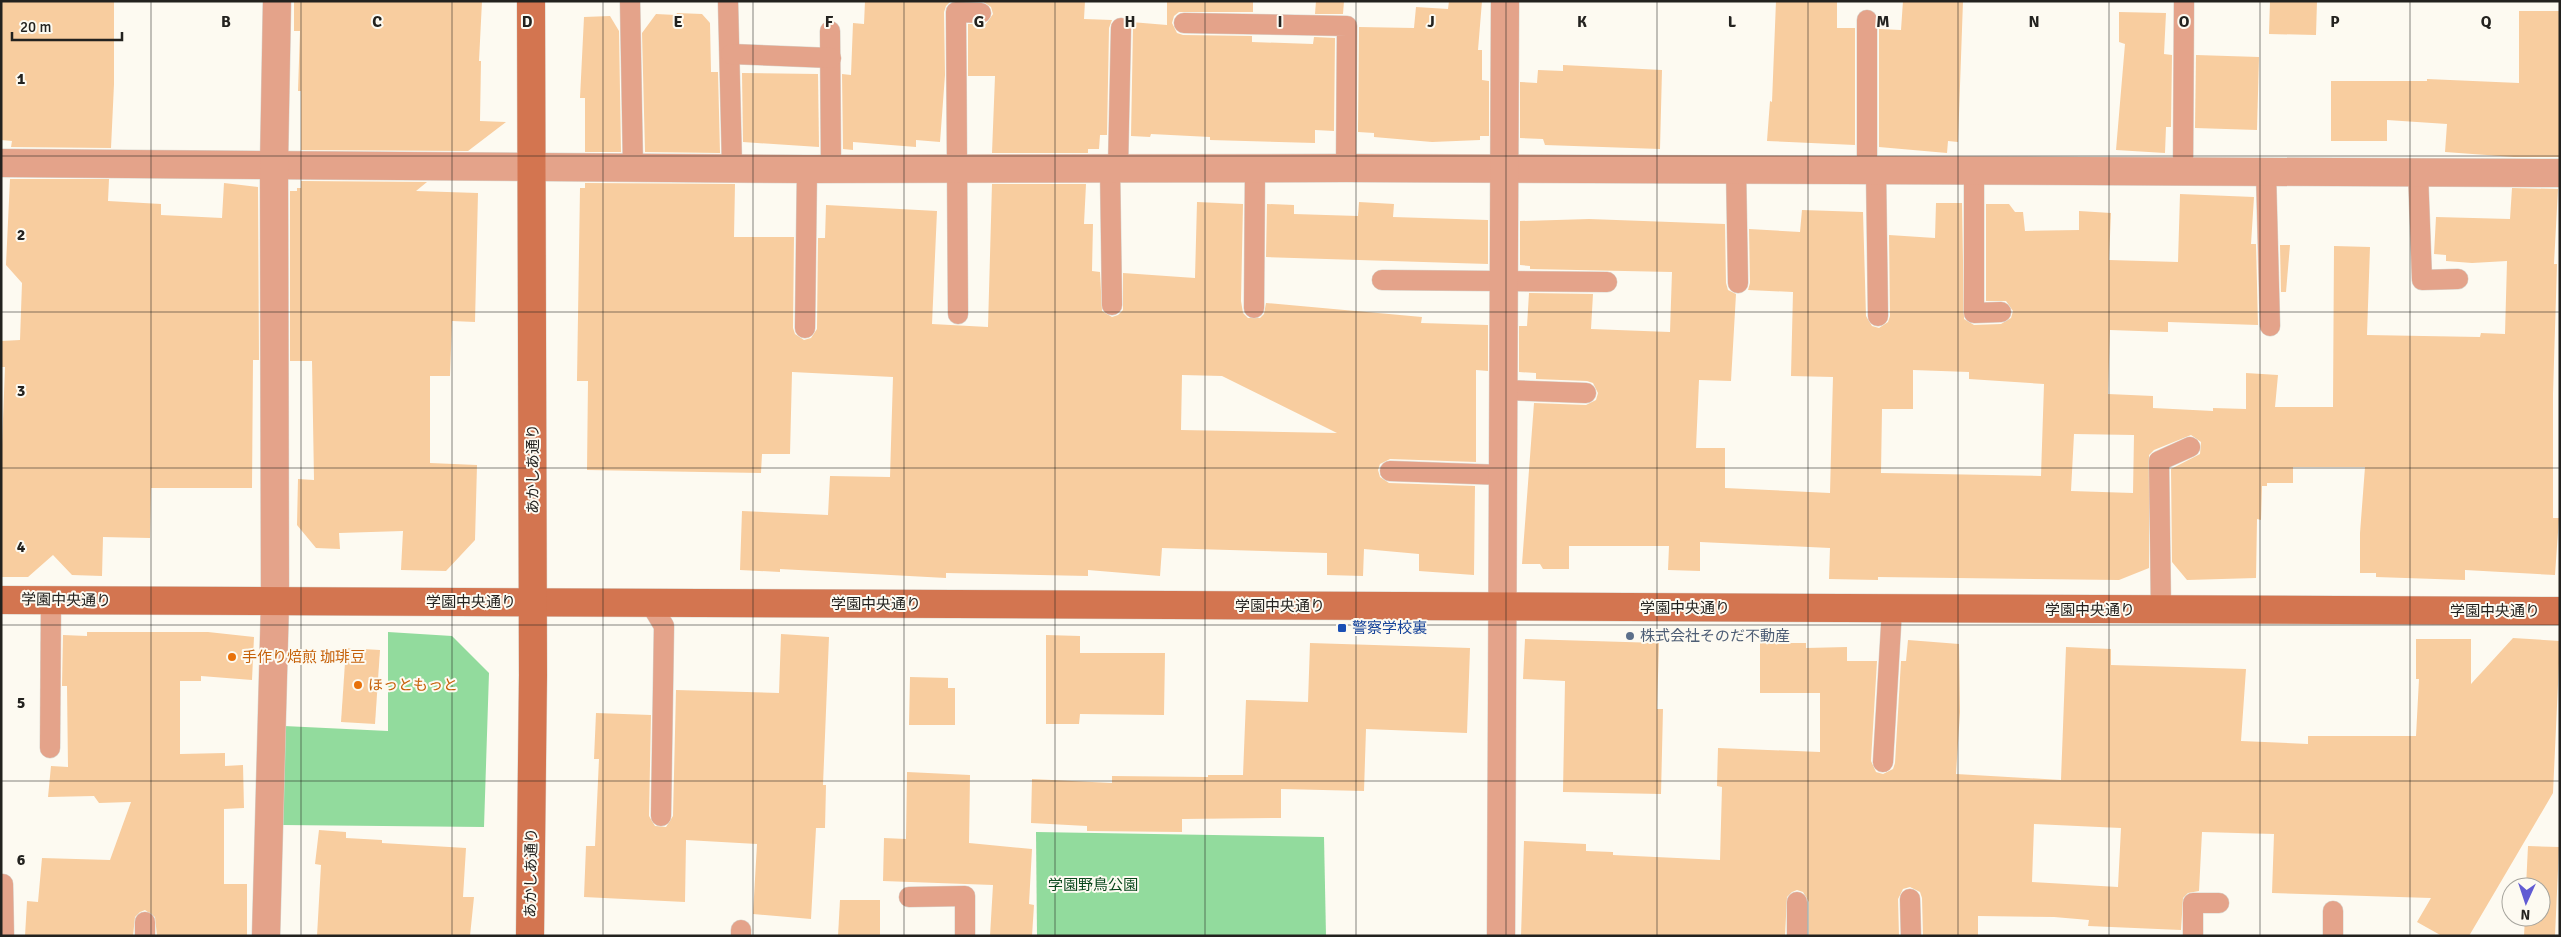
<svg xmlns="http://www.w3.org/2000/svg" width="2561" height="937" viewBox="0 0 2561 937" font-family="Signika,'Noto Sans JP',sans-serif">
<rect width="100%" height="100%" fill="#fdfaf1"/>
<g fill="#92db9d">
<path d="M388,632L452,636L489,673L484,827L282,825L284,726L388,731Z"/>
<path d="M1036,832L1324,837L1326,936H1037Z"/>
</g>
<g fill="#f8cd9f" fill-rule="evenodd">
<path d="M1,1H114V84L111,148L11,147L12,141L1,140Z"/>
<path d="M294,1H482L479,61H481L480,121L506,122L468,151L301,150V91H298L300,31H294Z"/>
<path d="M865,1H951L946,6L944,12L945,75L940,142L916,140V147L853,142V150L843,149L842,74L851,75L853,23L864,24Z"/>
<path d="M982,1H1085L1084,19L1112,20L1109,28L1107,135H1100L1099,149H1088V153H992L995,76H968V24H986L993,14L991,7Z"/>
<path d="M1167,1H1253V12H1179L1174,16L1172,23L1177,33L1183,35L1252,36V42L1313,44L1314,37L1335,38L1334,131L1315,130V143L1210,140V137L1151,134L1150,137L1131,136L1133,28L1131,22L1167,25Z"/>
<path d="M1316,1H1344L1343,14H1315Z"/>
<path d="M1449,1H1482L1478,50H1482V80L1489,81V136H1480V140L1432,142L1374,137V133L1358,132L1359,27L1414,28L1416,7L1448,9Z"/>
<path d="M1776,1H1837V28H1855V145L1767,141L1770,101L1772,102Z"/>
<path d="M1903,1H1963L1958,142L1948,141L1947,153L1879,147V29L1901,30Z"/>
<path d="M2270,1H2317L2316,35L2269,34Z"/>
<path d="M2519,11H2560V157H2514L2445,152L2447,124L2387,120V141H2331V81H2427V79L2519,83Z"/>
<path d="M2119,12L2166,13L2164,54L2172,55L2171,127H2166L2165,153L2116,150L2125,44L2119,42Z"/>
<path d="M677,13L702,14L710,23L711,72H718L720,153L645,152L642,33L656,14L676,15Z"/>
<path d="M610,16L619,31L621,152H585V98H580L584,17Z"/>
<path d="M2196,55L2259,57L2257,130L2195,128Z"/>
<path d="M1563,65L1662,70L1660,149L1545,145L1543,139L1520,138V82L1537,83L1538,70L1563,71Z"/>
<path d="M742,73L818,74L819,147L743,142Z"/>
<path d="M10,179H109L108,201L161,204V215L222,218L224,183L258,187L259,360H253L252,488H151L150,538L103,537L102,576L72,575L53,555L28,577H1V471L5,367H1V341L20,340L22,283L6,265Z"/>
<path d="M301,181L427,182L416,191L478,193L475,322L452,321L450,376H430V463L477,465L475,540L446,571L401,570L403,531L339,533L340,549L316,548L297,525L298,479L314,480L312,361H290V191H297V188H301Z"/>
<path d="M585,183L735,184L734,237H794L793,328L795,334L804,340L811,338L817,329L818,238H825L826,205L937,211L932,324L988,327L992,184H1086L1084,224H1093L1092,271L1100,272L1102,311L1112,317L1118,315L1123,310V273L1195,278L1197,202L1243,204L1241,301L1243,313L1248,318H1260L1264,314L1266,303L1422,317L1421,323L1488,325V371L1476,370V462L1390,459L1380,464L1378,470L1380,477L1389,483L1475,486L1474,575L1419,571V554L1364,549L1363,576L1327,575V553L1162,548L1160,576L1088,570V576L946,573V578L780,569V572L740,570L742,511L828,515L830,476L890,477L893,377L792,372L790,454H762L761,473L587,470L588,381H577L580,188H585ZM1182,375L1222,376L1337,433L1181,430Z"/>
<path d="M2512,188L2558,189L2554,264H2557L2553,394V518H2559L2555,575L2465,570V580L2376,577V573H2360V533L2365,467H2293V483H2267V486H2262L2261,520L2257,519L2256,578L2187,580L2172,562L2171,469L2200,454L2201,442L2191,435L2154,450L2149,455V568L2119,580L1878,577V580L1829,579L1830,548L1700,542V571L1668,570L1669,546H1569V569H1543L1540,564H1522L1534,403L1586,405L1596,400L1598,393L1593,383L1587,381L1536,379V373L1519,372V326H1527L1529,293L1593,294L1591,329L1670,332L1672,272L1530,269V266L1520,265V221L1589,219L1725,224L1726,283L1728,290L1736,294L1731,381L1699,380L1696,448H1725V488L1830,493L1833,377L1791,376L1793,292L1748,290L1750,283L1749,229L1800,232L1802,210L1863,212L1866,316L1872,326L1879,328L1888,322L1890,316L1889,235L1935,238L1936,203H1962L1964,319L1974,325L2001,324L2011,318L2013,311L2006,301H1986V204H2009L2015,212H2023L2025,231L2079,230V211L2111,213L2109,260L2178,262L2180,194L2254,197L2251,244H2256L2258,325L2168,322V332L2110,330L2108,394L2153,396V408L2213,411V408L2246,409V373L2278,375L2275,407H2333L2334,246L2370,247L2367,335L2480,337L2481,333L2505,334L2507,261L2472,263L2446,261V255L2434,254L2436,217L2510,219ZM1913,370L1969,372V379L2044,384L2041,476L1881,473L1882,409H1913ZM2074,434L2134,435L2133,493L2071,491Z"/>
<path d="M1359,202L1394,204L1393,217L1488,220V264L1266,257L1267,204L1294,205V214L1358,216Z"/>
<path d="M2280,245H2290L2286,292H2281Z"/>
<path d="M87,632H208L254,637L252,680L201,676V681H180V754L225,753V766L243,765L244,808L224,809V884H247V936H157L155,917L145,910L140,912L135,917L133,936H25L27,901L38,902L42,858L110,860L131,802L99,803L94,796L48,797L51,766L68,767L67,686H62L63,635L87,636Z"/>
<path d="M781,634L829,637L823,785H826L825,828H816L811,919L753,914L757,844L686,840L685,902L584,897L586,846H595L599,759H594L596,713L651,715L649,816L655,826L666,827L673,816L676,690L779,693Z"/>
<path d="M1046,635L1080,636V653H1165L1164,715L1080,714L1079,724H1046Z"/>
<path d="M2513,638L2560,641L2553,793L2469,936H2442L2417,922L2431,898L2272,893L2274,834L2202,832L2199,891L2188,893L2183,898L2181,930L2088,926L2089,920L2054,917L1978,916V936H1923L1922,898L1920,892L1910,887L1903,889L1898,899L1899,936H1809V902L1803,892L1797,890L1792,892L1787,897L1785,936H1521L1524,841L1586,844V851L1613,852V855L1720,860L1722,787L1717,786L1718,748L1820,752V693H1760V643H1806V648L1847,647V661H1877L1871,761L1876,772L1883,774L1893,769L1895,763L1901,661H1906L1908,640L1959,644L1960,712L1956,774L2061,780L2066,647L2111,649V665L2246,669L2241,741L2308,744V736H2416L2419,679H2416V639H2471V684ZM2034,824L2121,828L2118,887L2032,882Z"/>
<path d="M1525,639L1659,643L1657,709H1663L1661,794L1563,792L1565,681L1523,679Z"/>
<path d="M1310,643L1470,648L1467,733L1366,729L1364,791L1281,789V818L1182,819V832L1087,831V826L1031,823L1032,779L1112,783V776L1208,777V775H1243L1246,700L1308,702Z"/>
<path d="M346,648L380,650L375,724L341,722Z"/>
<path d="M910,677L948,678V688H955V725H909Z"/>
<path d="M907,772L970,775L969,843L1032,849L1029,904L1034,905L1032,936H990L993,885L883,881L884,838L906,839Z"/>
<path d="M319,830L346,832V838L382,840V843L466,848L463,897H474L470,936H317L321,865L315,864Z"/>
<path d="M2528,846L2559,847L2555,936H2524L2525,917H2541V887H2526Z"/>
<path d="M840,900H880V936H838Z"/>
</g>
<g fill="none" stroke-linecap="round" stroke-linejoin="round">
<g stroke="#dad7cf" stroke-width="21">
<g id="lane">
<path d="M630,1L633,167"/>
<path d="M728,1L732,166"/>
<path d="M1867,20V170"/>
<path d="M1184,23L1347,26L1346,168"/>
<path d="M830,31L831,167"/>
<path d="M731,54L831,58"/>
<path d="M1110,168L1112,305"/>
<path d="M1118,168L1121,28"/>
<path d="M1736,168L1738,283"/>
<path d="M1876,170L1878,316"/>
<path d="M1974,171V313L2001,312"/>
<path d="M2183,171L2184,1"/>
<path d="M2266,172L2270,326"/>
<path d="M2418,172L2422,280L2458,279"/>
<path d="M1382,280L1607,282"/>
<path d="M1254,308L1255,169"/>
<path d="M958,314L956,12L981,13"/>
<path d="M805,328L807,169"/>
<path d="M1503,390L1586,393"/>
<path d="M1390,471L1503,475"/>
<path d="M650,603L664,626L661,816"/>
<path d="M2161,610L2159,461L2190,447"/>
<path d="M50,748L51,600"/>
<path d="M1883,762L1892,609"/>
<path d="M3,884L4,936"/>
<path d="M909,897L965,896V936"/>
<path d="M1910,899L1911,936"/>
<path d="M2333,911V936"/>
<path d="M145,922V936"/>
<path d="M741,930V936"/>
<path d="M1797,936V902"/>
<path d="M2193,936V903H2219"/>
</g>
</g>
<g stroke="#dad7cf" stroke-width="29">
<g id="street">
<path d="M1,163L807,169L1346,168L2560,173"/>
<path d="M266,936L275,602L274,164L277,1"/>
<path d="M1501,936L1505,1"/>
</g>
</g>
<g stroke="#dad7cf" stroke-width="29">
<g id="secondary">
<path d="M1,600L2560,611"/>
<path d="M530,936L533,675L531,1"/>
</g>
</g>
<use href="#lane" stroke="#e4a38a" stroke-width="20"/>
<use href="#street" stroke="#e4a38a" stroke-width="28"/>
<use href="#secondary" stroke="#d37550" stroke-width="28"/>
</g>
<path fill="none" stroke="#23221f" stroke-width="1" stroke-opacity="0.55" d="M151,1V936M301,1V936M452,1V936M603,1V936M753,1V936M904,1V936M1055,1V936M1205,1V936M1356,1V936M1506,1V936M1657,1V936M1808,1V936M1958,1V936M2109,1V936M2260,1V936M2410,1V936M1,156H2560M1,312H2560M1,468H2560M1,625H2560M1,781H2560"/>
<rect fill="#1a4fb4" stroke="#fdfaf1" stroke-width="2" x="1337" y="623" width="10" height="10" rx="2.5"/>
<circle fill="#5c6f8a" stroke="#fdfaf1" stroke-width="2" cx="1630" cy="636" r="5"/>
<g fill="#e8710a" stroke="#fdfaf1" stroke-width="2">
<circle cx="232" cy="657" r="5"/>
<circle cx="358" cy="685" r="5"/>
</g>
<g text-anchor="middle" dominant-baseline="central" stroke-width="4" stroke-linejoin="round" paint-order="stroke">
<g font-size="15" fill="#23221f" stroke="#fdfaf1">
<text transform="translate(533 469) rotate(-90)">あかしあ通り</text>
<text transform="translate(66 600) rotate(1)">学園中央通り</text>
<text x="471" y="602">学園中央通り</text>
<text x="876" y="604">学園中央通り</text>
<text x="1280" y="606">学園中央通り</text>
<text x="1685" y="608">学園中央通り</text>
<text x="2090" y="610">学園中央通り</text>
<text x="2495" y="611">学園中央通り</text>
<text transform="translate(531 873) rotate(-89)">あかしあ通り</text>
</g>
<g font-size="15" fill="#164399" stroke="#fdfaf1" text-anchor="start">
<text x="1352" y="628">警察学校裏</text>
</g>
<g font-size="15" fill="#4e5e75" stroke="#fdfaf1" text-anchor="start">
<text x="1640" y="636">株式会社そのだ不動産</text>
</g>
<g font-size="15" fill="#c56008" stroke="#fdfaf1" text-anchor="start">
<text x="242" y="657">手作り焙煎 珈琲豆</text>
<text x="368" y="685">ほっともっと</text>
</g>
<g font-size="15" fill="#09481c" stroke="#fdfaf1">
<text x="1093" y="885">学園野鳥公園</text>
</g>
</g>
<g font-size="16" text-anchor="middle" font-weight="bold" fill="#23221f" stroke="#fdfaf1" stroke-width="4" stroke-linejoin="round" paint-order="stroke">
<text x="226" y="27">B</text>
<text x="377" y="27">C</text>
<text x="527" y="27">D</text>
<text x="678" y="27">E</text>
<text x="829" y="27">F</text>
<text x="979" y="27">G</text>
<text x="1130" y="27">H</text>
<text x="1280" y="27">I</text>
<text x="1431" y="27">J</text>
<text x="1582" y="27">K</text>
<text x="1732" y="27">L</text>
<text x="1883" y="27">M</text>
<text x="2034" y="27">N</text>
<text x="2184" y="27">O</text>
<text x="2335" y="27">P</text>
<text x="2486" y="27">Q</text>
<text x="21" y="84">1</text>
<text x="21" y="240">2</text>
<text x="21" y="396">3</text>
<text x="21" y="552">4</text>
<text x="21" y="708">5</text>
<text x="21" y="865">6</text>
</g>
<rect width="2561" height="937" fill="none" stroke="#23221f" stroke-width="5"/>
<g transform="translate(2526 902) rotate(183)"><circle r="24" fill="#fdfaf1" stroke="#a6a49d"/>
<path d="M0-4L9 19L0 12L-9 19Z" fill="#615bd3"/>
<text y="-8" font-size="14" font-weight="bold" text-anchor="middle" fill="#23221f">N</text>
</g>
<path d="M12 32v8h110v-8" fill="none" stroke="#23221f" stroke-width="2.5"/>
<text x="20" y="32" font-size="15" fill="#23221f" stroke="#fdfaf1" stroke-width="4" paint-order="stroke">20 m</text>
</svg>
